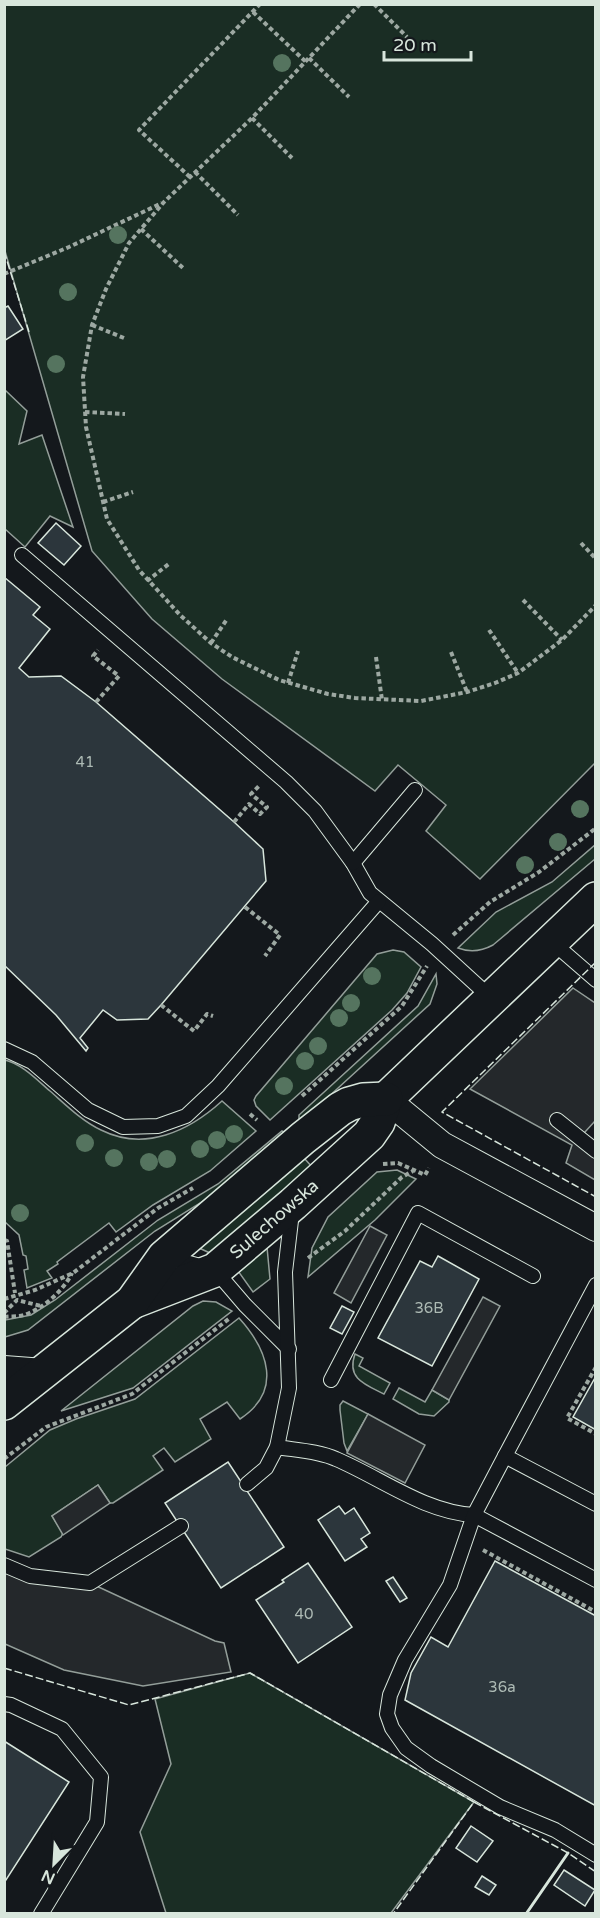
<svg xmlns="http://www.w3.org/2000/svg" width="600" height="1918" viewBox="0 0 600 1918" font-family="'Varela Round',sans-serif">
<rect width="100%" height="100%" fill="#14181c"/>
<g fill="#1a2d24" stroke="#939e99" stroke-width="1.5">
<path d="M4,5H595V763L480,879L426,831L446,805L398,765L375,791L222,679L152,619L92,551L5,251Z"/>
<path d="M5,390L27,411L19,444L42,435L73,527L50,516L25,547L5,529Z"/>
<path d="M595,845V859L493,945C482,951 471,953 458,948L496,912L552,882Z"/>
<path d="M393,950L404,952L421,967L407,993L392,1010L270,1120L256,1106L254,1100L256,1096L377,954Z"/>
<path d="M436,974L437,984L430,1004L302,1121L299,1120V1115L418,1006Z"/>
<path d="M5,1060C22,1064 37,1080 50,1091C66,1105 82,1121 101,1130C145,1152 189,1131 222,1101L256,1131L210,1171L153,1205L116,1232L109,1223L57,1262L58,1264L47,1271L52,1278L27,1288L24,1270L28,1269L26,1256L23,1255L19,1235L5,1222Z"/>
<path d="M282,1131L288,1134L218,1192L155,1231L28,1330L5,1337V1320L31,1315L55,1300L158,1220L218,1184Z"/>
<path d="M304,1158L313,1168L210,1253L199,1248Z"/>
<path d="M397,1170L416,1179L375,1220L308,1277L312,1248L328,1217L377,1172Z"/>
<path d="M267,1247L270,1279L253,1292L238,1271Z"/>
<path d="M203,1301L216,1302L232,1311L133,1388L61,1411L193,1306Z"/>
<path d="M239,1318C268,1350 283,1391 240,1419L227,1402L200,1419L211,1439L175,1462L164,1448L153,1456L163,1470L113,1503H110L98,1485L52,1516L63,1533L61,1537L29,1557L5,1549V1467L50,1430L76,1419L135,1399Z"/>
<path d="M355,1354L363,1358L359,1366L390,1383L384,1394C366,1385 346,1379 355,1354Z"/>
<path d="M399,1388L425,1402L432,1390L449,1400V1402L434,1416L419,1414L393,1399Z"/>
<path d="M343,1401L368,1414L347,1451L344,1443L340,1410V1405Z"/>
<path d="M250,1673L474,1802L391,1913H166L140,1832L171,1764L155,1699Z"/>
</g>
<g fill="#24282b" stroke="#939e99" stroke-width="1.5">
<path d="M573,988L595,1003V1121L575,1143L582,1140L595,1151V1180L566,1163L572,1145L470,1089Z"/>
<path d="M370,1226L387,1235L351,1303L334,1293Z"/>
<path d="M483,1297L500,1306L449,1400L432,1390Z"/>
<path d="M368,1414L425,1445L405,1483L347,1453Z"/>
<path d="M98,1485L110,1503L63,1535L52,1516Z"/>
<path d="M4,1565L90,1583L215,1641L224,1643L231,1672L143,1686L64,1670L5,1644Z"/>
</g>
<g fill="#2c363c" stroke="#d8e6dc" stroke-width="1.5">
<path d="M8,306L23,329L4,341V308Z"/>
<path d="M56,523L81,546L64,565L38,543Z"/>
<path d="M4,577L40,607L33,615L50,629L19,668L29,677L61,676L96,702L234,822L263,849L266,881L161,1005L148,1019L117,1020L103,1010L80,1038L88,1048L86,1051L56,1015L4,965Z"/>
<path d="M438,1256L479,1279L432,1366L378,1338L420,1261L432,1267Z"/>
<path d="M342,1306L354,1312L342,1334L330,1328Z"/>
<path d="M596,1376V1430L573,1417Z"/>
<path d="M228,1462L284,1547L221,1588L165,1503Z"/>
<path d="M339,1506L345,1514L354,1508L370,1533L361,1539L367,1547L345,1561L318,1520Z"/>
<path d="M495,1561L596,1616V1806L405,1700L411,1673L431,1637L448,1647Z"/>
<path d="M308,1563L352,1627L298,1663L256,1600L284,1582L282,1580Z"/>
<path d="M393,1577L407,1598L400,1602L386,1581Z"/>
<path d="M4,1741L69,1782L4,1883Z"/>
<path d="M471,1826L493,1841L477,1862L456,1848Z"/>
<path d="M564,1870L595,1890L585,1906L554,1885Z"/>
<path d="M482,1876L496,1885L489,1895L475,1887Z"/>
</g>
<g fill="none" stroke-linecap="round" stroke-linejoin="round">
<g stroke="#d8e6dc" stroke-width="16">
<g id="lane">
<path d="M22,555L286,782L315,811L353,863L370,893L432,944L491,998"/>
<path d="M353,863L415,790"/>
<path d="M551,941L596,980"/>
<path d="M4,1049L32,1062L88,1110L123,1127L158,1126L186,1116L218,1086L379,901"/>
<path d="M557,1120L596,1151"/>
<path d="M167,1257L215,1270L245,1305L289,1349"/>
<path d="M596,1285L505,1456L596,1504"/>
<path d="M331,1380L418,1213L533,1276"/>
<path d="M277,1447C295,1450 319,1451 336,1459C381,1478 424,1512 474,1515L596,1580"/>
<path d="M505,1456L474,1515L450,1585L405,1660L390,1695L387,1714L392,1728L406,1748L431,1766L500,1807L555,1830L596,1855"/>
<path d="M247,1484L266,1468L277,1447L289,1388L285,1272L292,1212"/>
<path d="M4,1565L30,1576L90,1583L181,1526"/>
<path d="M4,1704L11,1705L62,1729L101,1777L97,1822L41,1914"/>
</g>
</g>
<g stroke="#d8e6dc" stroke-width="28">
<g id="street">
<path d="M386,1099L442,1145L596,1228"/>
<path d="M4,1369L44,1372"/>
</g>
</g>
<g stroke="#d8e6dc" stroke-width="36">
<g id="secondary">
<path d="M132,1302L215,1270L293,1204L369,1135L378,1122L386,1099L596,899"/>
<path d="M4,1403L132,1302L164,1257L303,1138L340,1109L349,1104L363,1100L386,1099"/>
</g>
</g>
<g stroke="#9da8a2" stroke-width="4" stroke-dasharray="4.5 3" stroke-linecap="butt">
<path d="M360,4L252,118L164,202L129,243L106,289L92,325L83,377L86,427L107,519L139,570L181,616L211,643L232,657L279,680L328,694L355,698L421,701L467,692L495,683L518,673L562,640L596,605"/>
<path d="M374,4L407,37"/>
<path d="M253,12L306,62"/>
<path d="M309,58L349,97"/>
<path d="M252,118L292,158"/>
<path d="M195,172L238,215"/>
<path d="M190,177L139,130L260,4"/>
<path d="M141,229L183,268"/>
<path d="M4,274L69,247L162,203"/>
<path d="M92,325L124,338"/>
<path d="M85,412L125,414"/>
<path d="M103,502L133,492"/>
<path d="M581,543L596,559"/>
<path d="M147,581L170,563"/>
<path d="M523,600L562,640"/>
<path d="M489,630L518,673"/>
<path d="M211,643L227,619"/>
<path d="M451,652L467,692"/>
<path d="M376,657L382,700"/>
<path d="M288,683L298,651"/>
<path d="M96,702L119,676L93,656L98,650"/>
<path d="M234,822L249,804L260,814L267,807L251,794L259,786"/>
<path d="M245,907L280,935L265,956"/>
<path d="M453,935L490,902L539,872L596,828"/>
<path d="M161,1005L194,1031L207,1014L213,1016"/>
<path d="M302,1096L402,1006L427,966"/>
<path d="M250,1114L257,1120"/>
<path d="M383,1164L398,1163L425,1175L429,1168"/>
<path d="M4,1240L7,1241L15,1293"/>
<path d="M308,1258L345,1231L402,1177L413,1171"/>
<path d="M4,1299L35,1290L73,1273L158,1208L193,1188"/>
<path d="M4,1313L17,1300L41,1306"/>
<path d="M4,1317C11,1316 18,1317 24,1315C43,1309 64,1290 72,1273"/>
<path d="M596,1367L567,1418L596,1434"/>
<path d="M4,1459L46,1427L132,1394L230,1318"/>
<path d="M483,1550L596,1612"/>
</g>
<use href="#lane" stroke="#14181c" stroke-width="14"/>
<use href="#street" stroke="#14181c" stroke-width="26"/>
<use href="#secondary" stroke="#14181c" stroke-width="33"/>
<g stroke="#d8e6dc" stroke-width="1.5" stroke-dasharray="8 3" stroke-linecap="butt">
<path d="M4,251L29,332"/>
<path d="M596,962L442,1112L596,1197"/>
<path d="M4,1668L129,1705L250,1673L474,1802L393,1914"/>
<path d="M474,1802L568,1853L596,1872"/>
</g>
<path stroke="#d8e6dc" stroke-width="3" d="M526,1914L568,1853"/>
</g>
<g fill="#55745f">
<circle cx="282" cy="63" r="9"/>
<circle cx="118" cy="235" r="9"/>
<circle cx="68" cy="292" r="9"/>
<circle cx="56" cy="364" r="9"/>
<circle cx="580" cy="809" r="9"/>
<circle cx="558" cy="842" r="9"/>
<circle cx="525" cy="865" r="9"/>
<circle cx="372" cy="976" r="9"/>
<circle cx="351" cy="1003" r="9"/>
<circle cx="339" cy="1018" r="9"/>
<circle cx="318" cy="1046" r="9"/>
<circle cx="305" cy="1061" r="9"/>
<circle cx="284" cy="1086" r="9"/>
<circle cx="234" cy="1134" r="9"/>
<circle cx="217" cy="1140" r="9"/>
<circle cx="85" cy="1143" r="9"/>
<circle cx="200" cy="1149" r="9"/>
<circle cx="114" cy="1158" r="9"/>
<circle cx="167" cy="1159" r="9"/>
<circle cx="149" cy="1162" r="9"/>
<circle cx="20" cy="1213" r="9"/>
</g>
<g text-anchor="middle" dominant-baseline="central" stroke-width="4.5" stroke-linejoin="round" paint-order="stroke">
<g font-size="15" fill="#adbab4">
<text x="85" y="762">41</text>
<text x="429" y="1308">36B</text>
<text x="304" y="1614">40</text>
<text x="502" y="1687">36a</text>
</g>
<g font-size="18" fill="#d8e6dc" stroke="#14181c">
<text transform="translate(274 1219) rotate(-41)">Sulechowska</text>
</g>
</g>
<rect width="600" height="1918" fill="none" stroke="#d8e6dc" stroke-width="12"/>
<g transform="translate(54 1864) rotate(204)" stroke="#14181c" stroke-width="4.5" paint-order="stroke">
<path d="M0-4.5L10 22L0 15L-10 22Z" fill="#d8e6dc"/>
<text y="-9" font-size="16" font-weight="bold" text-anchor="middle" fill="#d8e6dc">N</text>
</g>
<path d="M384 51v9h87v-9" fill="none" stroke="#d8e6dc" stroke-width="3"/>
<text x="393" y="51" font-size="18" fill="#d8e6dc" stroke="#14181c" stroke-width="4.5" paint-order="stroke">20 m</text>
</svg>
